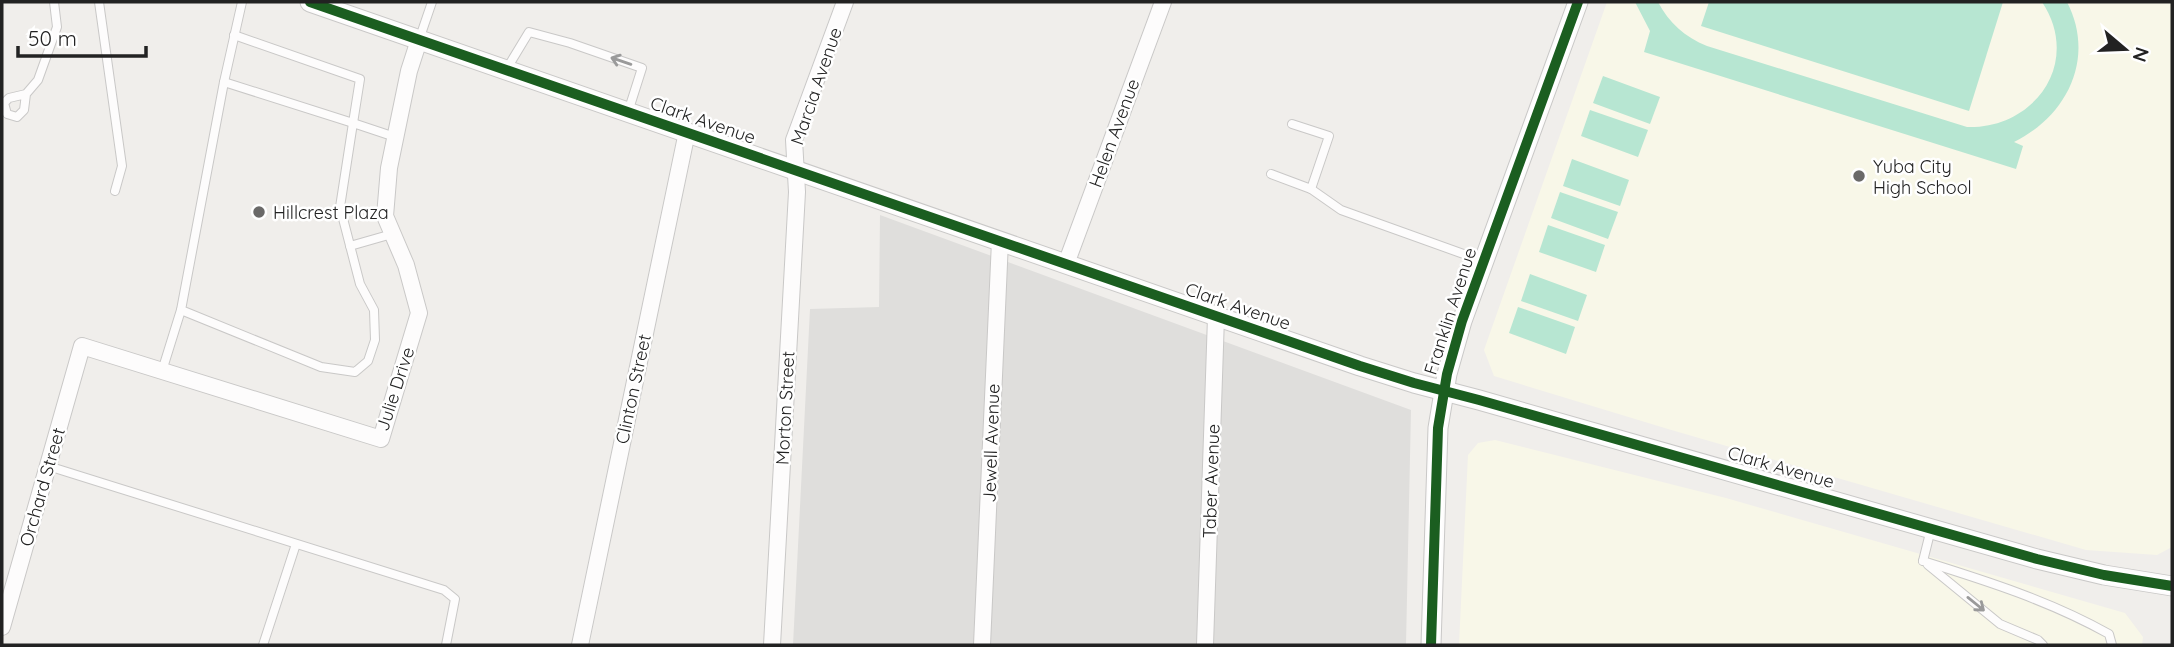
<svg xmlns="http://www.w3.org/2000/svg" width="2174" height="647" viewBox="0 0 2174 647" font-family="Quicksand,sans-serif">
<rect width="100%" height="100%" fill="#f0eeeb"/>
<path fill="#dfdedc" d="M880,215L1411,410L1406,645H793L810,309L879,307Z"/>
<g fill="#f8f7e8">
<path d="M1607,2H2172V547L2157,555L2086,550L1668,429L1494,376L1484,350Z"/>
<path d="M1495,440L1726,498L2125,613L2143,637L2142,645H1459L1468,455L1478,443Z"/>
</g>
<g fill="#b7e6d2">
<path d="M1635,2H1658C1669,23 1685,37 1707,46L1967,127C2035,129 2082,62 2042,2H2067C2096,58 2067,116 2014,142L2023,146L2016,169L1644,52L1650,31Z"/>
<path d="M1709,2H2003L1969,111L1701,26Z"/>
<path d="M1603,76L1660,97L1650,124L1593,103Z"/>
<path d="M1590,110L1648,130L1638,157L1581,136Z"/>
<path d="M1572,159L1629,180L1620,206L1563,186Z"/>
<path d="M1560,192L1618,212L1608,239L1551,218Z"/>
<path d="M1548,225L1605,245L1596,272L1539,252Z"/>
<path d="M1530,274L1587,295L1578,321L1521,301Z"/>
<path d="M1518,307L1575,327L1566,354L1509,333Z"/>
</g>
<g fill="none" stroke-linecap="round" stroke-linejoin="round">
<g stroke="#c9c8c7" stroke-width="10">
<g id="service">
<path d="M99,2L122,166L115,191"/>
<path d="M242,2L224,82L181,310L321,367L355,372L368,361L375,340L374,310L360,284L340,207L353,123L395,137"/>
<path d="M419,40L432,2"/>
<path d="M506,70L529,32L570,43L642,68L628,112"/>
<path d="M224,82L353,123L360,79L234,35"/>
<path d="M26,94L24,110L17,117L7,114L4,103L9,98L26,94L38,80L57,27L54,2"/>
<path d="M1292,124L1329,136L1311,189"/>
<path d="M1271,174L1311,189L1341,210L1483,261"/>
<path d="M350,246L392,234"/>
<path d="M162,371L181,310"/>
<path d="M48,466L444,590L455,599L446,645"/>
<path d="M1923,561C1987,581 2050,601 2109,634L2112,645"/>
<path d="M1923,561L1931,529"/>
<path d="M1928,565L2000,624L2038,640L2043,645"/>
<path d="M263,645L296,544"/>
</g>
</g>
<g stroke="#c9c8c7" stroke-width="18">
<g id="minor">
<path d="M1066,264L1163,2"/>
<path d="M2,627L82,346L381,439L419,313L406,265L385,216L389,168L409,71L419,40"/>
<path d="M580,645L687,132"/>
<path d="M772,645L797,192L794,140L845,2"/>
<path d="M982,645L1000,241"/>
<path d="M1205,645L1216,317"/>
</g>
</g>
<g stroke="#c9c8c7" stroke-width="21">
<g id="tertiary">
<path d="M310,2L1360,366L1414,383L1479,400L2037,559L2104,575L2172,586"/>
<path d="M1431,645L1438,428L1447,374L1462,321L1578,2"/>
</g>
</g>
<use href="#service" stroke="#fdfcfc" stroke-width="8"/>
<use href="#minor" stroke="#fdfcfc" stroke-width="16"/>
<use href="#tertiary" stroke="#fdfcfc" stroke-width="19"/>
<g stroke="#fff" stroke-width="15">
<g id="cycleway">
<path d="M310,2L1360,366L1414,383L1479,400L2037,559L2104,575L2172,586"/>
<path d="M1431,645L1438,428L1447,374L1462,321L1578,2"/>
</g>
</g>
<use href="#cycleway" stroke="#1b5e20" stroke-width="10"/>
</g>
<defs><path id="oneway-shaft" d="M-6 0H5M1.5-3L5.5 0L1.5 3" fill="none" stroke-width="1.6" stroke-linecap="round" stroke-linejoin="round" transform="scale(1.75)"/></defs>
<g stroke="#9a9a9a">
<use href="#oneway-shaft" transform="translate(621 61) rotate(-161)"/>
<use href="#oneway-shaft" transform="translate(1976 604) rotate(39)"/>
</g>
<g fill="#6a6968" stroke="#fff" stroke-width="2.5">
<circle cx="1859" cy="176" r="7"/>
<circle cx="259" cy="212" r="7"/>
</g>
<g text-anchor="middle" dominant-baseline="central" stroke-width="5" stroke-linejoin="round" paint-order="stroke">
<g font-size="18" fill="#222" stroke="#fff">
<text transform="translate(816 86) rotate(-71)">Marcia Avenue</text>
<text transform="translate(703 120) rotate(19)">Clark Avenue</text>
<text transform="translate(1114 133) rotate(-70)">Helen Avenue</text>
<text transform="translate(1238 306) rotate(19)">Clark Avenue</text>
<text transform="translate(1450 311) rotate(-72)">Franklin Avenue</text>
<text transform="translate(395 389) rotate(-72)">Julie Drive</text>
<text transform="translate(633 389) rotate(-78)">Clinton Street</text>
<text transform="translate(785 408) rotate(-87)">Morton Street</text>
<text transform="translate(991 443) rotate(-88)">Jewell Avenue</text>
<text transform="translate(1781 467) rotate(16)">Clark Avenue</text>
<text transform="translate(1211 481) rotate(-88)">Taber Avenue</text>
<text transform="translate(42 487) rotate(-74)">Orchard Street</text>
</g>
<g font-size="18" fill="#222" stroke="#fff" text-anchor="start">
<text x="1873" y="166">Yuba City<tspan x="1873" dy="21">High School</tspan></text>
<text x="273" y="212">Hillcrest Plaza</text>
</g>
</g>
<rect width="2174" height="647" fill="none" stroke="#222222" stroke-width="7"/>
<g transform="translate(2125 49) rotate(109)" stroke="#ffffff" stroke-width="5" paint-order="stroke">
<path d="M0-5L12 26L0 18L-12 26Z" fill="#222222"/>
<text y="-10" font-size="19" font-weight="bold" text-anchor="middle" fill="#222222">N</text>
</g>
<path d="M18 46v10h128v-10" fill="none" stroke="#222222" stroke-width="3.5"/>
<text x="28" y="46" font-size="21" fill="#222222" stroke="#ffffff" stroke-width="5" paint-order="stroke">50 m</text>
</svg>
